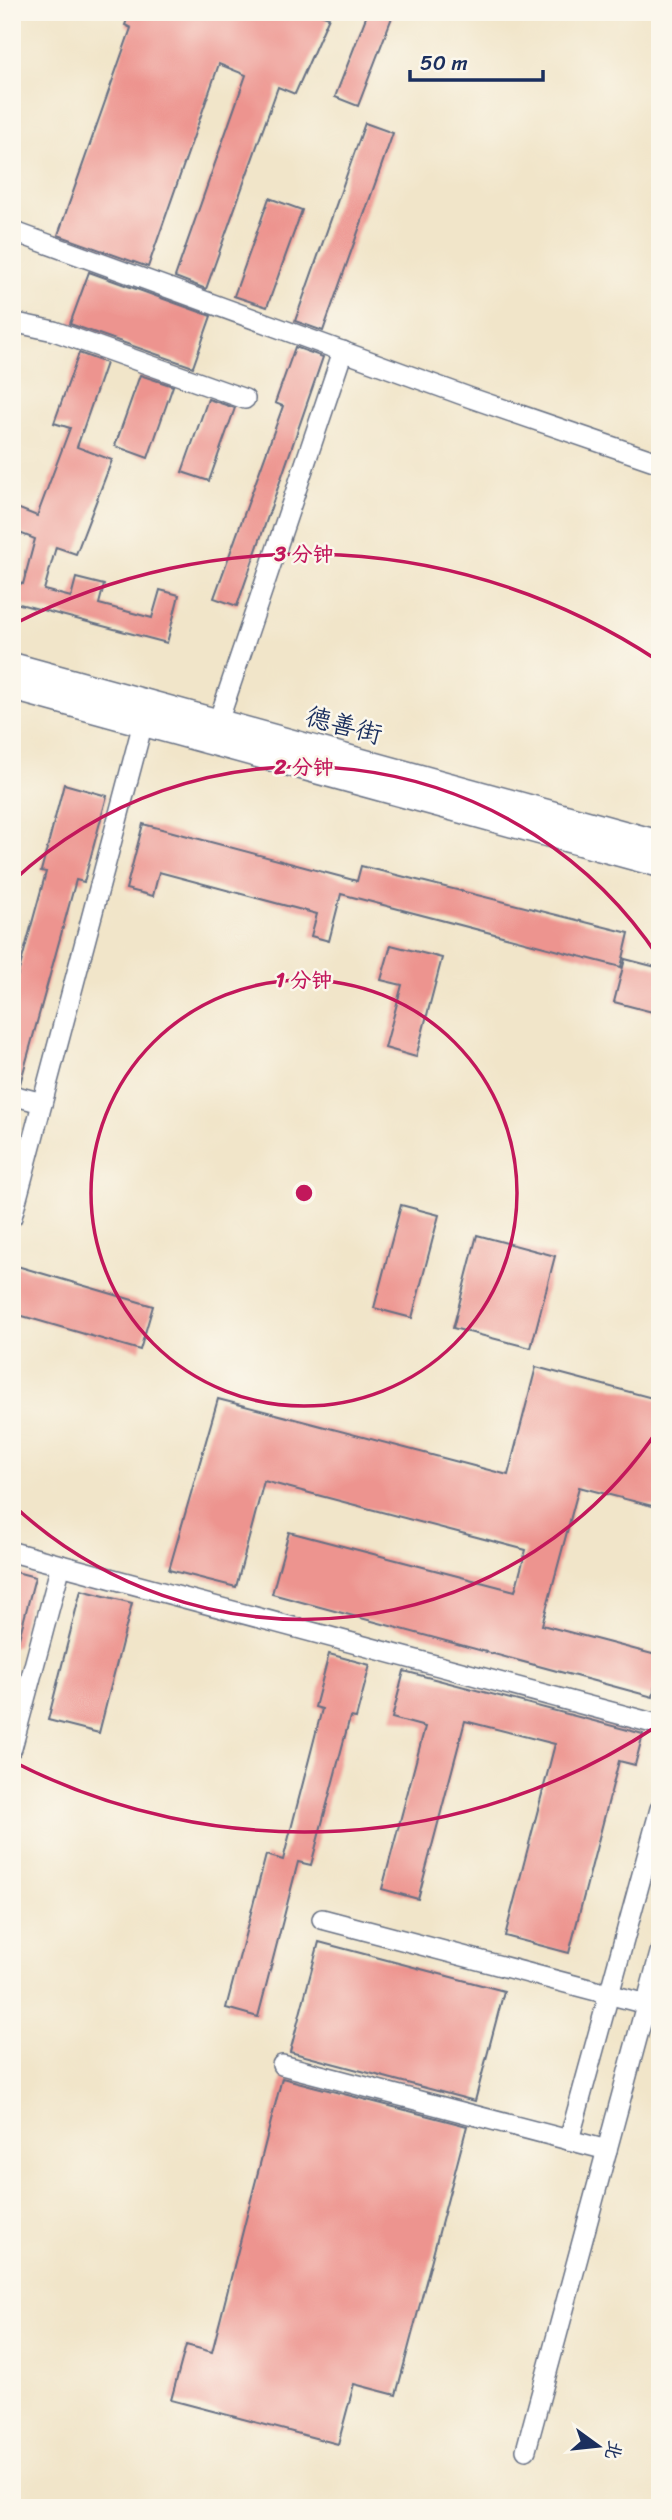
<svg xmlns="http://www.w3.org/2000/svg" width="672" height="2520" viewBox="0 0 672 2520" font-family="Sriracha,'LXGW WenKai TC',sans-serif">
<rect width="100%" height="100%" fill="#fbf7ec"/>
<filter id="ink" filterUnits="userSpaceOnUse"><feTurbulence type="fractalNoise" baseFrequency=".0143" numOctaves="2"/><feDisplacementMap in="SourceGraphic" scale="14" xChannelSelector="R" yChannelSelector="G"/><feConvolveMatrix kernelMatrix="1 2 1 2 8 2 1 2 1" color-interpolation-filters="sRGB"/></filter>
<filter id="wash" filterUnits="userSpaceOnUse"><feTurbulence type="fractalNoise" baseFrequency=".00686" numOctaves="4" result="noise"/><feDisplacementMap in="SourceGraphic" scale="28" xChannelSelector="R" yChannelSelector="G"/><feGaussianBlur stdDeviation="1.57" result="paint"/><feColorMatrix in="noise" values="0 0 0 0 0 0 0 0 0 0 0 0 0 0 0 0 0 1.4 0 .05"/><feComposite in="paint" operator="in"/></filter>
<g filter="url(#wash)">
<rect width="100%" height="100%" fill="#f1e5c9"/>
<g id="blocks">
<g fill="#ed948f">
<path d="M130,12H315L329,17L295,94L278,87L206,289L175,277L246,75L219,64L148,267L58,235L131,28L125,25Z"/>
<path d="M368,12H394L358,106L335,97Z"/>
<path d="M365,123L393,133L323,331L295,321Z"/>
<path d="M269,198L302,210L267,307L234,296Z"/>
<path d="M89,272L211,316L193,367L70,324Z"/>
<path d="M295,347L323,357L237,606L214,598L283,406L275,403Z"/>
<path d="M79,353L106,363L77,447L112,460L76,554L56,547L44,590L71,597L76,578L104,585L99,604L152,618L160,590L179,595L167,643L12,602V581L23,584L35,539L12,530V506L37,516L70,428L54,423Z"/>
<path d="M140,375L173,386L148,458L115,446Z"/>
<path d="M208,399L235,408L209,481L182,472Z"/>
<path d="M64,784L107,796L84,882L76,880L20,1084L12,1083V996L46,872L41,871Z"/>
<path d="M143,824L357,881L361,866L629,933L621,967L341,894L329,941L311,936L317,914L159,872L153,896L126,889Z"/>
<path d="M391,945L442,958L416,1057L385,1048L402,985L381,980Z"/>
<path d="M625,959L660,968V1014L614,1002Z"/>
<path d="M401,1205L439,1215L412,1318L374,1308Z"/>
<path d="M477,1235L555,1256L531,1348L453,1328Z"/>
<path d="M17,1266L153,1306L140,1350L12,1313V1282Z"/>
<path d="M536,1367L660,1400V1508L579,1487L542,1625L660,1656L653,1697L272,1594L289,1532L515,1591L526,1550L264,1481L236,1587L169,1570L218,1399L508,1475Z"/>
<path d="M12,1571L35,1577L17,1646H12Z"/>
<path d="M81,1590L132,1603L99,1733L48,1720Z"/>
<path d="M329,1654L370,1665L356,1718L350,1717L311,1865L298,1862L258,2017L226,2008L266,1855L283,1860L322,1709L315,1707Z"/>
<path d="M404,1671L643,1734L635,1765L619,1761L569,1953L505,1936L555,1744L465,1721L418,1899L382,1889L425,1727L392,1718Z"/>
<path d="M319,1942L504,1991L475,2101L290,2052Z"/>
<path d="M282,2078L467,2126L396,2395L354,2384L338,2444L171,2400L186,2345L212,2352Z"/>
</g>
</g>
</g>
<g filter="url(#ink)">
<use href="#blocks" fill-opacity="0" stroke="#666f83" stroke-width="2"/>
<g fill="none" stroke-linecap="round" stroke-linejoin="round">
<g stroke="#666f83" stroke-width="22">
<g id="minor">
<path d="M12,231L471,398L660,463"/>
<path d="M12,322L54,331L245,399"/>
<path d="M218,722L343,351"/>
<path d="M12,1095L42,1103"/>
<path d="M12,1217L143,723"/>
<path d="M12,1552L660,1725"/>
<path d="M12,1748L61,1565"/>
<path d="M322,1919L646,2004"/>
<path d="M282,2065L607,2150"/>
<path d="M569,2140L660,1809"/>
<path d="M526,2450L660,1953"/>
</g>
</g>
<g stroke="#666f83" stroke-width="27">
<g id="major">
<path d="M12,665L660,843"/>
<path d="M12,688L660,865"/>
</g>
</g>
<use href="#minor" stroke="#fff" stroke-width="19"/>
<use href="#major" stroke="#fff" stroke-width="24"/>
</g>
</g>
<g fill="none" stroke="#c2185b" stroke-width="3.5">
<circle cx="304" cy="1193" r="213"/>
<path d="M659 1428A426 426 0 0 1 13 1505M13 881A426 426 0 0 1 659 958"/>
<path d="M657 1726A639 639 0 0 1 14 1762M14 624A639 639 0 0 1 657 660"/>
</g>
<g text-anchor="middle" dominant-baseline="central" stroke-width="5" stroke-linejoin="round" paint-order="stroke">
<g font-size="26" fill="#1b2f5e" stroke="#fbf7ec">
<text transform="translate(344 725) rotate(15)">德善街</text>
</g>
</g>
<circle cx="304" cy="1193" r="10" fill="#c2185b" stroke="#fbf7ec" stroke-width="3.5"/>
<g font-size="21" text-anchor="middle" font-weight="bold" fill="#c2185b" stroke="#fbf7ec" stroke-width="5" stroke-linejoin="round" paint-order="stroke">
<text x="304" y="561">3 分钟</text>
<text x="304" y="774">2 分钟</text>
<text x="304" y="987">1 分钟</text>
</g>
<rect width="672" height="2520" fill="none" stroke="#fbf7ec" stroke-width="42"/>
<g transform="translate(598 2446) rotate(105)" stroke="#fbf7ec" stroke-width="5" paint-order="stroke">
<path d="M0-5L12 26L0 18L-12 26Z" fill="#1b2f5e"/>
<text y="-10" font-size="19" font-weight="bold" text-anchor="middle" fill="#1b2f5e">北</text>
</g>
<path d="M410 70v10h133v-10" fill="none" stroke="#1b2f5e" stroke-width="3.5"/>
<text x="420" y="70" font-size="21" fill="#1b2f5e" stroke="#fbf7ec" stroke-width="5" paint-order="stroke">50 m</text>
</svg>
